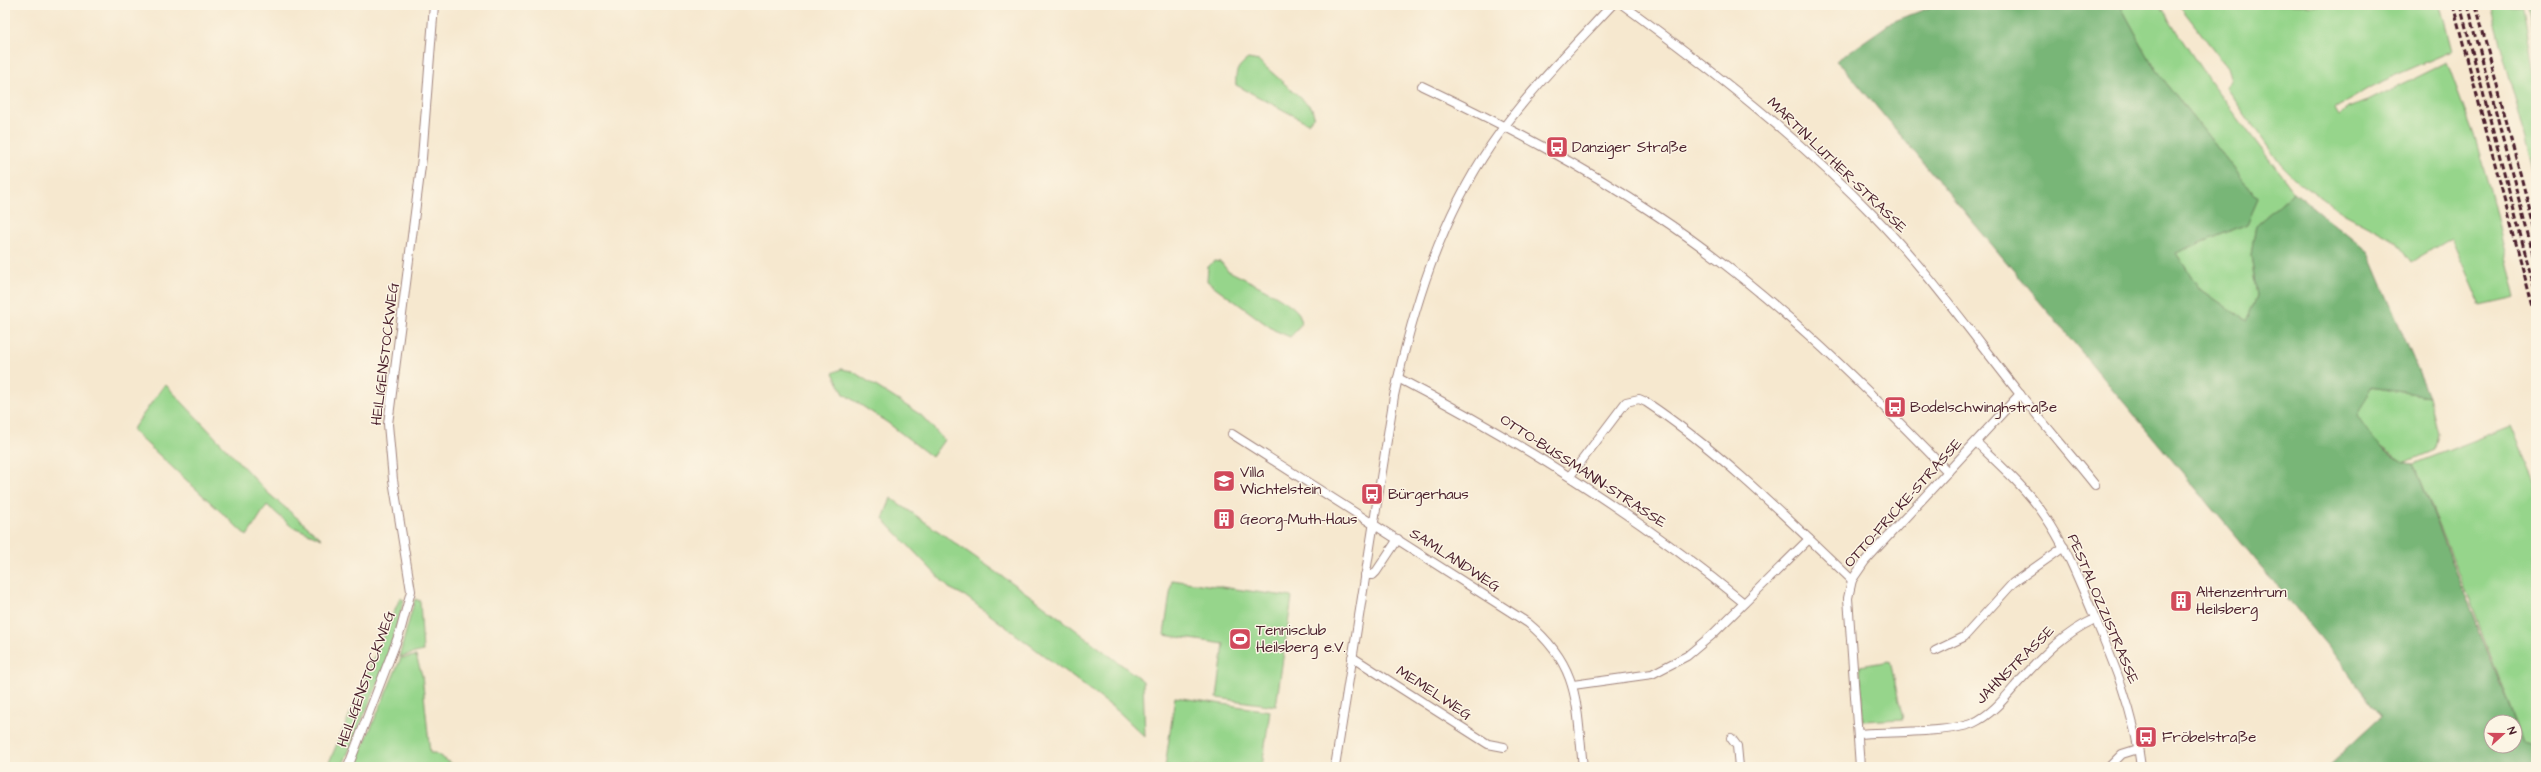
<svg xmlns="http://www.w3.org/2000/svg" width="2541" height="772" viewBox="0 0 2541 772" font-family="'Architects Daughter',sans-serif">
<rect width="100%" height="100%" fill="#fcf5e5"/>
<filter id="ink" filterUnits="userSpaceOnUse"><feTurbulence type="fractalNoise" baseFrequency=".025" numOctaves="2"/><feDisplacementMap in="SourceGraphic" scale="8" xChannelSelector="R" yChannelSelector="G"/><feConvolveMatrix kernelMatrix="1 2 1 2 8 2 1 2 1" color-interpolation-filters="sRGB"/></filter>
<filter id="wash" filterUnits="userSpaceOnUse"><feTurbulence type="fractalNoise" baseFrequency=".012" numOctaves="4" result="noise"/><feDisplacementMap in="SourceGraphic" scale="16" xChannelSelector="R" yChannelSelector="G"/><feGaussianBlur stdDeviation="0.9" result="paint"/><feColorMatrix in="noise" values="0 0 0 0 0 0 0 0 0 0 0 0 0 0 0 0 0 1.4 0 .05"/><feComposite in="paint" operator="in"/></filter>
<g filter="url(#wash)">
<rect width="100%" height="100%" fill="#f6e8cf"/>
<g fill="#96d58b" stroke="#707a5b">
<path d="M2120,5H2159L2206,76L2294,192L2256,225L2251,256L2257,297L2246,321L2199,288L2176,253L2247,224L2258,199L2155,69Z"/>
<path d="M2179,5H2440L2452,51L2382,81L2334,109L2338,116L2348,108L2368,101L2447,62L2474,135L2490,190L2516,298L2481,306L2451,238L2411,262L2396,241L2343,213L2295,179L2281,165L2226,88L2231,80L2227,67Z"/>
<path d="M2490,5H2523L2536,87V177Z"/>
<path d="M2528,5H2536V52Z"/>
<path d="M1248,59L1259,61L1312,108L1314,116L1308,123L1236,85C1235,72 1237,67 1248,59Z"/>
<path d="M1214,261L1221,262L1227,270C1242,278 1296,302 1300,316C1303,326 1296,331 1290,337L1274,330L1207,281L1208,267Z"/>
<path d="M841,369L852,371L921,415L944,440L932,457L888,423L844,394L833,373Z"/>
<path d="M165,384L268,493L322,539L291,526L267,505L247,536L132,430Z"/>
<path d="M2370,387L2429,396L2438,433L2435,450L2404,463L2372,440L2357,416Z"/>
<path d="M2511,426L2536,482V746L2523,742L2467,593L2414,464Z"/>
<path d="M891,498L1039,602L1143,681L1145,737L1119,712L965,596L949,588L883,519Z"/>
<path d="M1172,580L1292,597L1276,706L1217,698L1224,644L1164,635Z"/>
<path d="M400,598L404,600L384,669L342,767H327Z"/>
<path d="M415,599L420,601L423,651L399,657Z"/>
<path d="M416,656L422,675L430,753H435L457,767H354L401,658Z"/>
<path d="M1890,661L1903,719L1863,721L1860,666Z"/>
<path d="M1175,697L1270,711L1262,767H1165Z"/>
</g>
<path fill="#78b677" stroke="#616a51" fill-rule="evenodd" d="M1936,5H2120L2155,69L2258,199L2247,224L2176,253L2199,288L2246,321L2257,297L2251,255L2256,225L2294,192L2368,252L2429,396L2371,387L2357,416C2370,436 2388,461 2414,464L2523,742L2536,746V767H2431L2423,760L2417,767H2327L2381,717L2330,649L1845,69L1836,61L1892,22ZM2491,722H2515V746H2491Z"/>
</g>
<g filter="url(#ink)">
<g fill="none" stroke-linecap="round" stroke-linejoin="round">
<g stroke="#a0847d" stroke-width="10">
<g id="minor">
<path d="M1623,5C1712,70 1798,137 1875,217C1928,272 1972,334 2019,393C2044,424 2070,454 2095,485"/>
<path d="M1422,86C1502,124 1582,165 1656,215C1765,287 1858,379 1948,472"/>
<path d="M1398,378C1521,442 1637,515 1744,603"/>
<path d="M1232,434L1528,623C1581,667 1576,705 1583,767"/>
<path d="M1977,443C2001,466 2026,488 2045,516C2065,545 2078,578 2092,611C2113,661 2135,713 2141,767"/>
<path d="M1570,476L1626,402L1639,399L1646,402C1722,453 1786,517 1852,580"/>
<path d="M1365,575H1373L1376,572L1398,539"/>
<path d="M1935,651L1964,637L2013,583L2064,547"/>
<path d="M1352,657L1488,744L1504,747"/>
<path d="M1573,685L1652,674L1687,656L1712,635L1809,539"/>
<path d="M1858,734C1887,732 1949,733 1973,723C1991,715 2004,699 2016,685C2041,658 2062,634 2095,619"/>
<path d="M1731,738L1737,746L1739,767"/>
<path d="M348,767L400,632L411,591L393,480L388,424L422,158L434,5"/>
<path d="M1335,767L1394,396C1413,308 1440,220 1491,145C1526,94 1570,50 1612,5"/>
<path d="M1860,767L1848,598L1852,580L1865,561L2020,394"/>
<path d="M2109,767L2122,754L2138,749"/>
</g>
</g>
<use href="#minor" stroke="#fff" stroke-width="8"/>
<g stroke="#4a1f2b" stroke-width="3" stroke-dasharray="6 3" stroke-linecap="butt">
<path d="M2453,5L2536,319"/>
<path d="M2460,5L2536,294"/>
<path d="M2468,5L2536,265"/>
<path d="M2476,5L2536,234"/>
</g>
</g>
</g>
<defs>
<g id="bus-square" transform="scale(1.15)"><rect x="-9" y="-9" width="18" height="18" rx="4" fill="#d1495b" stroke="#fcf5e5"/><path d="M-5-6H5V4H4V6H2V4H-2V6H-4V4H-5ZM-3.5-4V0h7V-4ZM-3.5 1.2v1.5H-2V1.2ZM2 1.2v1.5H3.5V1.2Z" fill="#fff"/></g>
<g id="school-square" transform="scale(1.15)"><rect x="-9" y="-9" width="18" height="18" rx="4" fill="#d1495b" stroke="#fcf5e5"/><path d="M0-5L7-2L0 1L-7-2ZM-4 1L0 2.5L4 1V4Q0 6-4 4Z" fill="#fff"/></g>
<g id="building-square" transform="scale(1.15)"><rect x="-9" y="-9" width="18" height="18" rx="4" fill="#d1495b" stroke="#fcf5e5"/><path d="M-4-6H4V6H1V3H-1V6H-4ZM-2.5-4.3h1.7v1.8h-1.7ZM.8-4.3h1.7v1.8H.8ZM-2.5-1h1.7V.8h-1.7ZM.8-1h1.7V.8H.8Z" fill="#fff"/></g>
<g id="stadium-square" transform="scale(1.15)"><rect x="-9" y="-9" width="18" height="18" rx="4" fill="#d1495b" stroke="#fcf5e5"/><path d="M0-5a6.5 5 0 1 0 0 10a6.5 5 0 1 0 0-10ZM-3.5-1.8h7v3.6h-7Z" fill="#fff"/></g>
</defs>
<g fill-rule="evenodd">
<use href="#bus-square" x="1557" y="147"/>
<use href="#bus-square" x="1895" y="407"/>
<use href="#school-square" x="1224" y="481"/>
<use href="#bus-square" x="1372" y="494"/>
<use href="#building-square" x="1224" y="519"/>
<use href="#building-square" x="2181" y="601"/>
<use href="#stadium-square" x="1240" y="639"/>
<use href="#bus-square" x="2146" y="737"/>
</g>
<g text-anchor="middle" dominant-baseline="central" stroke-width="3" stroke-linejoin="round" paint-order="stroke">
<g font-size="15" fill="#4a1f2b" stroke="#fcf5e5" text-anchor="start">
<text x="1572" y="147">Danziger Straße</text>
<text x="1910" y="407">Bodelschwinghstraße</text>
<text x="1240" y="472">Villa<tspan x="1240" dy="17">Wichtelstein</tspan></text>
<text x="1388" y="494">Bürgerhaus</text>
<text x="1240" y="519">Georg-Muth-Haus</text>
<text x="2196" y="592">Altenzentrum<tspan x="2196" dy="17">Heilsberg</tspan></text>
<text x="1256" y="630">Tennisclub<tspan x="1256" dy="17">Heilsberg e.V.</tspan></text>
<text x="2162" y="737">Fröbelstraße</text>
</g>
<g font-size="15" fill="#4a1f2b" stroke="#fcf5e5">
<text transform="translate(1837 165) rotate(44)">MARTIN-LUTHER-STRASSE</text>
<text transform="translate(385 354) rotate(-83)">HEILIGENSTOCKWEG</text>
<text transform="translate(1583 471) rotate(33)">OTTO-BUSSMANN-STRASSE</text>
<text transform="translate(1903 503) rotate(-48)">OTTO-FRICKE-STRASSE</text>
<text transform="translate(1455 560) rotate(33)">SAMLANDWEG</text>
<text transform="translate(2103 609) rotate(67)">PESTALOZZISTRASSE</text>
<text transform="translate(2015 665) rotate(-45)">JAHNSTRASSE</text>
<text transform="translate(366 679) rotate(-70)">HEILIGENSTOCKWEG</text>
<text transform="translate(1434 693) rotate(33)">MEMELWEG</text>
</g>
</g>
<rect width="2541" height="772" fill="none" stroke="#fcf5e5" stroke-width="20"/>
<g transform="translate(2503 734) rotate(69)"><circle r="19" fill="#fcf5e5" stroke="#b59f9b"/>
<path d="M0-3L7 15L0 10L-7 15Z" fill="#d1495b"/>
<text y="-6" font-size="11" font-weight="bold" text-anchor="middle" fill="#4a1f2b">N</text>
</g>
</svg>
